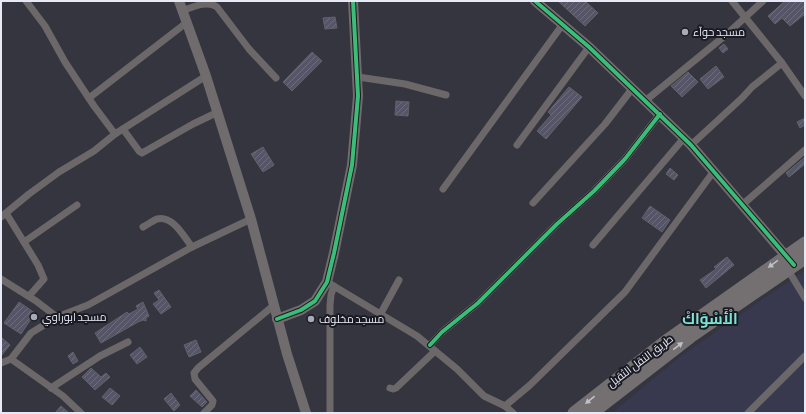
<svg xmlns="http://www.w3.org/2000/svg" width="806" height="414" viewBox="0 0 806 414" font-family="'Asap Condensed',Cairo,sans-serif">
<defs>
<pattern id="building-hatch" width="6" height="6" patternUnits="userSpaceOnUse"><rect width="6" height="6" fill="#565568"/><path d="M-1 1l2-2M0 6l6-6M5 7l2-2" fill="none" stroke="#6e6d7e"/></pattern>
</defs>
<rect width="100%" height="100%" fill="#35353f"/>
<path fill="#38384f" d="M805,270V413H612L681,356Z"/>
<g fill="url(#building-hatch)" stroke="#61616a">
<path d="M558,1H585L598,13L585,26Z"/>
<path d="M785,1H805V14L790,26L782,18L775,24L768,16Z"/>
<path d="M335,17L337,28L325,29L323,18Z"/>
<path d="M724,44L728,49L723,53L719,48Z"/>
<path d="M312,52L322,61L292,91L283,82Z"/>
<path d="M716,66L724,77L708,89L700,79Z"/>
<path d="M688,72L698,82L682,97L671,86Z"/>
<path d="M569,87L582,97L546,139L537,131L551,115L548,112Z"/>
<path d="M396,101L409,102L408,116L395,115Z"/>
<path d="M805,118V125L800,128L797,122Z"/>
<path d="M263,147L274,165L263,172L251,154Z"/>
<path d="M805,157V164L789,177L786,173Z"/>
<path d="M670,168L678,175L674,180L666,174Z"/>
<path d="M650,206L670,220L662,232L642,218Z"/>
<path d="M727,257L734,265L706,288L700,280L716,269L714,267Z"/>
<path d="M159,290L171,307L161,314L153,304L159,300L154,293Z"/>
<path d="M19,302L35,313L21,334L4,323Z"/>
<path d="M143,302L149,316L146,318V321L143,320L138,322L101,343L95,333L127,312L129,314L138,309L136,306Z"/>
<path d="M1,337L10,345L1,356Z"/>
<path d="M196,340L201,352L189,357L184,345Z"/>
<path d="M140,347L147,357L137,364L130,355Z"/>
<path d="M73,352L78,361L73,364L68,356Z"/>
<path d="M91,368L101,377L106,373L110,377L95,390L82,377Z"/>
<path d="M110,388L120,396L112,405L102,397Z"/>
<path d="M196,390L207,402L202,407L190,396Z"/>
<path d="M171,393L180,405L174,411L164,399Z"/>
<path d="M61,406L69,413H55Z"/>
</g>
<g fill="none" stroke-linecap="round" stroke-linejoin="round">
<g stroke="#6c6869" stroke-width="7">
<path d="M26,1L45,26L65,62L94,106L115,134L206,76"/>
<path d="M732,1L782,63L805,96"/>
<path d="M182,11C193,7 207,0 217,7L249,49L276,78"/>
<path d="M358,77L405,84L446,95"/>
<path d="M89,98L186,23"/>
<path d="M645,101L727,34L763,1"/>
<path d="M123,129L139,151L142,153L193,124L218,112"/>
<path d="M517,145L589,47"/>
<path d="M691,145L742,98L752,87L782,63"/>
<path d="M443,189L563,24"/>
<path d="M533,203L605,124L632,89"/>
<path d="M742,205L805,150"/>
<path d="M6,213L38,265L44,279L29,296"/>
<path d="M1,217L29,194L59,172L94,151L115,134"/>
<path d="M143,227C147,225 152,221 157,219C173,215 184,237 192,247"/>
<path d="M24,242L77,205"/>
<path d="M593,245L684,138"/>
<path d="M788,270L805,298"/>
<path d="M1,279L36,301L57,317"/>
<path d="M327,282L417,336L457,369L484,396L505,406L513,413"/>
<path d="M381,313L399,280"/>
<path d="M430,345L442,332L478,303L557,224L594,191L625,159L660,114"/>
<path d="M11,359L63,396L81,413"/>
<path d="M1,363L11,359L31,333L57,317L88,305L192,247L251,219"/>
<path d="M51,388L100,356L128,342"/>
<path d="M390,388L393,389L396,388L435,351"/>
<path d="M505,406L530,385L625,292L714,171"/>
<path d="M204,413L212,405L213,401L195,379L194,373L198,368L273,306"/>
<path d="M330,413V305L331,295L334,286"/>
<path d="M748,413L805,356"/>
</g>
<g stroke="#706b6c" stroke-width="10">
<path d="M179,1L206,76L251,219L287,354L306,413"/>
<path d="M535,1L589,47L691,145L791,262"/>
<path d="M277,319L301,310L315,301L327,282L334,253L352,165L358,96L353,1"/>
</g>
<g stroke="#747071" stroke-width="13">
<path d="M574,413L669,339L805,243"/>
<path d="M592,413L690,337L805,258"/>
</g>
<g stroke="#1a1a23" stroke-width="6">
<g id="cycleway">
<path d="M535,1L589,47L691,145L794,265"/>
<path d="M277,319L301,310L315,301L327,282L334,253L352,165L358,96L353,1"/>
<path d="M430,345L442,332L478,303L557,224L594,191L625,159L660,114"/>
</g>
</g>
<use href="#cycleway" stroke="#3abd76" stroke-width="4"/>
</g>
<defs><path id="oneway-solid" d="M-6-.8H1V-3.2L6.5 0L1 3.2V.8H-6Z"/></defs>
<g fill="#bfbfc7">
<use href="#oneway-solid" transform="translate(773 264) rotate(144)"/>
<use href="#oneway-solid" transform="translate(678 346) rotate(-37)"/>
<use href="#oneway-solid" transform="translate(590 400) rotate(141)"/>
</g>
<g fill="#a9aab6" stroke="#1a1a23" stroke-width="1.5">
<circle cx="685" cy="32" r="4"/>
<circle cx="34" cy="317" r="4"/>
<circle cx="311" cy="319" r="4"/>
</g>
<g text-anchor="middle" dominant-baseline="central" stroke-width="4" stroke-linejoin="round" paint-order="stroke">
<g font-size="11" fill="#e8e9f6" stroke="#1a1a23" text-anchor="start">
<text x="693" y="32">مسجد حوآء</text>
<text x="42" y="317">مسجد ابوراوي</text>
<text x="319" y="319">مسجد مخلوف</text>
</g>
<g font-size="11" fill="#e8e9f6" stroke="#1a1a23">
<text transform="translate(640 361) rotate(-37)">طريق النقل الثقيل</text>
</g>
<g font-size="15" font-weight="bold" fill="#7de4d3" stroke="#1a1a23">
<text x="710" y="318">الْأَسْوَاكْ</text>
</g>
</g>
<rect width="806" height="414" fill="none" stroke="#e8e9f6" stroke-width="4"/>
</svg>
